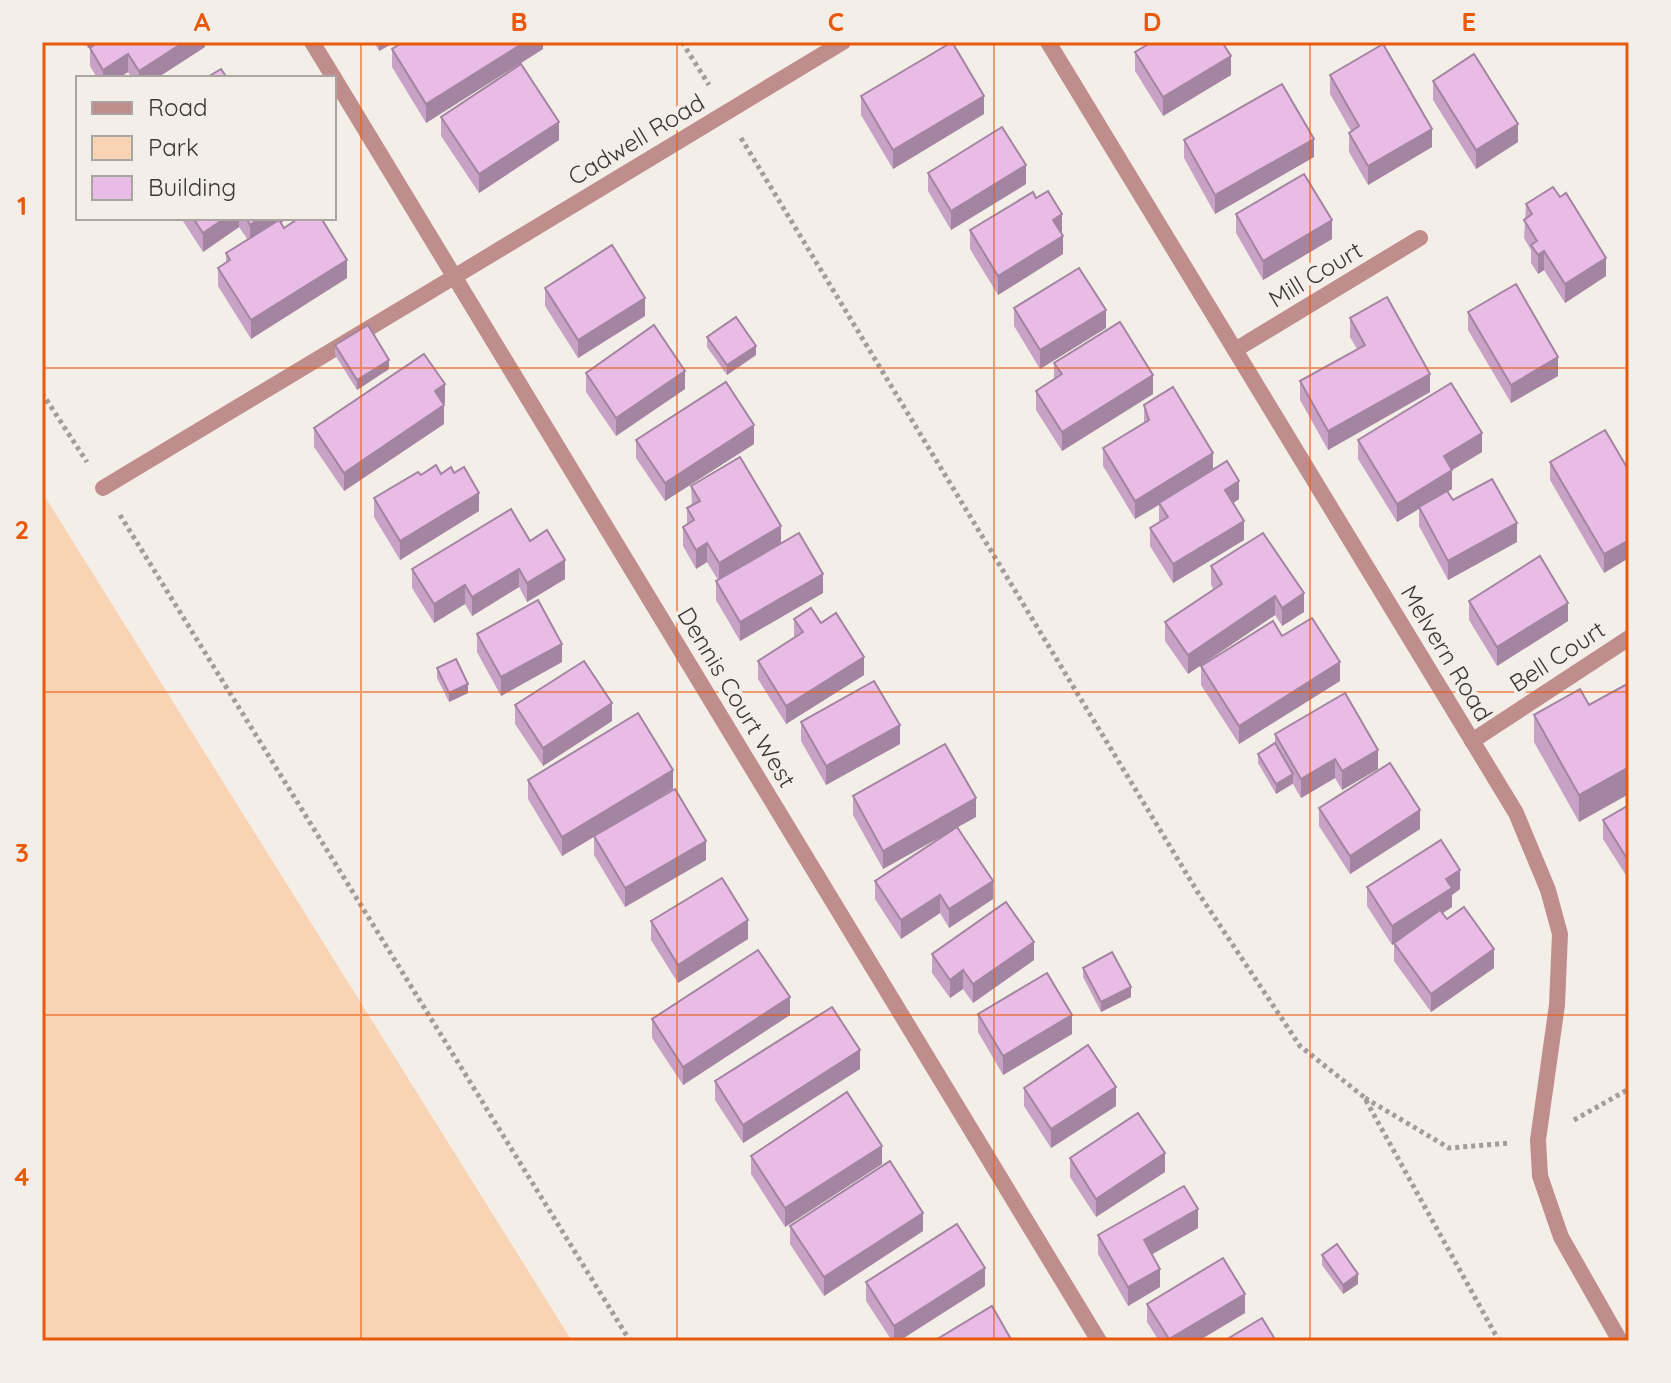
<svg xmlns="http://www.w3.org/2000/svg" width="1671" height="1383" viewBox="0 0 1671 1383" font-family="Quicksand,sans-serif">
<rect width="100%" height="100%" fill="#f4eee9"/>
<path fill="#f8d4b4" d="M42,492L572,1341H42Z"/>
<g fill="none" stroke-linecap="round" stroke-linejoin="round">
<g stroke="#a29d9a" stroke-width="5" stroke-dasharray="4 4" stroke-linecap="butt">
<path d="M682,42L709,85"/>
<path d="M741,138L1197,891L1300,1046L1364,1097L1499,1341"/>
<path d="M42,393L87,462"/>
<path d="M120,515L630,1341"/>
<path d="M1365,1098L1449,1148L1509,1143"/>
<path d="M1574,1120L1629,1089"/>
</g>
<path stroke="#bf8d8b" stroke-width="16" d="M103,488L454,277"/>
<g stroke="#bf8d8b" stroke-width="16">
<path d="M312,42L334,78"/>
<path d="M1048,42L1516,813L1548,890L1560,934L1557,1005L1538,1140L1540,1176L1561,1237L1620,1341"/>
<path d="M334,78L1099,1341"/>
<path d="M454,277L843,42"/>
<path d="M1235,350L1420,238"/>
<path d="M1472,741L1629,638"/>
</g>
</g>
<g fill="#c8a2c6">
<path d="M84,42H205V47L157,78H132L128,72L119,78H97L90,66V48H88Z"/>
<path d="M374,42H395L379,51Z"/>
<path d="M543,42V49L426,123L392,67V49Z"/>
<path d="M1135,52L1231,75L1163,116L1135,71Z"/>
<path d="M1330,75L1432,147L1368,185L1349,152V133L1351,131L1330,94Z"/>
<path d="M1433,81L1518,142L1476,169L1433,100Z"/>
<path d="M861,96L984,114L893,169L861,115Z"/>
<path d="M441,117L559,140L479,193L441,136Z"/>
<path d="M1184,140L1314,157L1215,214L1184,158Z"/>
<path d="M928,173L1026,184L951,230L928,191Z"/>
<path d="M1036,198L1062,233L1063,254L998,295L970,249V230Z"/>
<path d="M1526,204L1606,276L1565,303L1544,270L1538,274L1531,263V250L1524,238Z"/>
<path d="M1236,214L1332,239L1263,280L1236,233Z"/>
<path d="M181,218H288L281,223L284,228L347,278L251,339L218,286V268L226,263V253L248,240L239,227L203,252Z"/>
<path d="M545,288L645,316L578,358L545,306Z"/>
<path d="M1014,308L1106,328L1040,369L1014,326Z"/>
<path d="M1468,312L1558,376L1511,403L1468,330Z"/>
<path d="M1350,318L1430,392L1328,450L1300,400V381L1357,349L1350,337Z"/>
<path d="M707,337L756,355L727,375L707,347Z"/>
<path d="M335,345L389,369L357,390L335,355Z"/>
<path d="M1054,363L1153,394L1062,451L1036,410V391L1054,379Z"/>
<path d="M586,373L685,389L616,436L586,392Z"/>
<path d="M445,403L443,404L444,424L344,491L314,447V428Z"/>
<path d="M1144,405L1213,470L1239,499L1233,503L1244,540L1173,583L1150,546V528L1159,522V505L1135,519L1103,466V448L1144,423Z"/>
<path d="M636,440L754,444L665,501L636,458Z"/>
<path d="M1358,440L1482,452L1452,470V489L1448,491L1453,500L1517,542L1448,580L1419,526V509L1397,522L1358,459Z"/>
<path d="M1550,462L1629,471L1604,573L1550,480Z"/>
<path d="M454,473L479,511L400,560L374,517V498L421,475Z"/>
<path d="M691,486L781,544L823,593L740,641L716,600V581L718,580L707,562L696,569L683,546V527L687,524V508L692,506Z"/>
<path d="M1263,533L1304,612L1282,626L1275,615L1188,674L1165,641V622L1214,590L1211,585V566Z"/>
<path d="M530,541L565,579L527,602L519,587L472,616L465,604L434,623L412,588V569Z"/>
<path d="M1469,601L1568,621L1497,666L1469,620Z"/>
<path d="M794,619L821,623L864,675L786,724L758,679V661L794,637Z"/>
<path d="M477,634L562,662L501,696L477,652Z"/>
<path d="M1282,636L1340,681L1239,744L1201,685V666Z"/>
<path d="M437,668L468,693L449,702L437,678Z"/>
<path d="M515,705L612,721L543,766L515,724Z"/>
<path d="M1589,705L1579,822L1534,742V715Z"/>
<path d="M801,722L900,744L826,785L801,741Z"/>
<path d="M1275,734L1378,769L1342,790L1335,778L1301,798L1293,784L1276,794L1258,763V754L1275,743Z"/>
<path d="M528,780L673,789L610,827L706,860L625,907L594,855V837L562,856L528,799Z"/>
<path d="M853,796L976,817L957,827L993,899L949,928L940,913L901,939L875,899V881L949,832L883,869L853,815Z"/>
<path d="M1629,805V880L1603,839V820Z"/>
<path d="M1319,808L1420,829L1350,874L1319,826Z"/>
<path d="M1367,887L1460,889L1452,895V907L1443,913L1447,919L1494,968L1431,1012L1394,961V944L1392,945L1367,906Z"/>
<path d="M651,921L748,939L678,983L651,940Z"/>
<path d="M932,954L1034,960L973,1003L963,989L950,998L932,973Z"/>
<path d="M1083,968L1131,997L1101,1012L1083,977Z"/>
<path d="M978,1014L1072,1034L1003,1075L978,1032Z"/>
<path d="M790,1015L683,1085L652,1038V1019Z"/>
<path d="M860,1069L743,1143L715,1100V1081Z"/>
<path d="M1024,1088L1116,1106L1051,1148L1024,1106Z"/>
<path d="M751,1156L882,1164L785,1227L751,1174Z"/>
<path d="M1070,1158L1165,1172L1096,1217L1070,1177Z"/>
<path d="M790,1226L923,1231L824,1296L790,1244Z"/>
<path d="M1198,1228L1152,1254L1160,1287L1128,1306L1098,1254V1235Z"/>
<path d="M1322,1255L1358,1284L1343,1294L1322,1265Z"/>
<path d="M866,1282L985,1286L899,1341H892L866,1301Z"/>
<path d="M1147,1304L1245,1313L1198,1341H1159L1147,1322Z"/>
</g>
<g fill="#a384a1">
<path d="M88,42H99L88,48Z"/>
<path d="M184,42H205V47L157,78H139V71Z"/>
<path d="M379,42H395L379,51Z"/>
<path d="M525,42H543V49L426,123V104Z"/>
<path d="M128,54V72L119,78H103V70Z"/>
<path d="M1231,56V75L1163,116V97Z"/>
<path d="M984,96V114L893,169V150Z"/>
<path d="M559,122V140L479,193V174Z"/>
<path d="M1518,124V142L1476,169V150Z"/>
<path d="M1432,129V147L1368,185V166Z"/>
<path d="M1314,139V157L1215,214V195Z"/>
<path d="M1026,165V184L951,230V211Z"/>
<path d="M1062,214V233L1053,239V220Z"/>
<path d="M225,218H239V227L203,252V233Z"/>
<path d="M260,218H288L250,244V225Z"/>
<path d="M1332,220V239L1263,280V261Z"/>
<path d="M1063,236V254L998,295V276Z"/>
<path d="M1544,251V270L1538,274V255Z"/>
<path d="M1606,258V276L1565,303V284Z"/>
<path d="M347,260V278L251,339V320Z"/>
<path d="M645,298V316L578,358V340Z"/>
<path d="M1106,310V328L1040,369V350Z"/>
<path d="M756,346V355L727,375V365Z"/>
<path d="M1558,357V376L1511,403V385Z"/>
<path d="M389,360V369L357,390V380Z"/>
<path d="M685,371V389L616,436V418Z"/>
<path d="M1430,374V392L1328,450V431Z"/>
<path d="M1153,375V394L1062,451V432Z"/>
<path d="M445,384V403L435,410V391Z"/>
<path d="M444,405V424L344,491V473Z"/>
<path d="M754,425V444L665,501V483Z"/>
<path d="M1482,433V452L1444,475V456Z"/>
<path d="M1213,453V472L1135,519V501Z"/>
<path d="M1452,470V489L1397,522V504Z"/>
<path d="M1239,481V499L1225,509V490Z"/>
<path d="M479,493V511L400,560V541Z"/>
<path d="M1244,521V540L1173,583V564Z"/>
<path d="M1517,523V542L1448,580V561Z"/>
<path d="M781,526V545L719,581V563Z"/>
<path d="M1629,540V558L1604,573V554Z"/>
<path d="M707,543V562L696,569V550Z"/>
<path d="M565,560V579L527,602V583Z"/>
<path d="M519,569V587L472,616V597Z"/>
<path d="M823,574V593L740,641V622Z"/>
<path d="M465,585V604L434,623V604Z"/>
<path d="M1304,593V612L1282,626V608Z"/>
<path d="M1275,596V615L1188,674V655Z"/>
<path d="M1568,603V621L1497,666V647Z"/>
<path d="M562,644V662L501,696V677Z"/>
<path d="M864,657V675L786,724V706Z"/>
<path d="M1340,662V681L1239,744V726Z"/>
<path d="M468,684V693L449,702V693Z"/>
<path d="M612,703V721L543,766V748Z"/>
<path d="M900,725V744L826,785V766Z"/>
<path d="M1378,750V769L1342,790V771Z"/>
<path d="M1335,759V778L1301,798V779Z"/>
<path d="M1629,767V794L1579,822V795Z"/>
<path d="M673,770V789L562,856V837Z"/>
<path d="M1293,774V783L1276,794V784Z"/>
<path d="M976,798V817L883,869V851Z"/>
<path d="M1420,810V829L1350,874V856Z"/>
<path d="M706,841V860L625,907V888Z"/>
<path d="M1460,870V889L1452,895V907L1392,945V926L1446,879Z"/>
<path d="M993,881V899L949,928V909Z"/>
<path d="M940,895V913L901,939V920Z"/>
<path d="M748,920V939L678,983V965Z"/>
<path d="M1034,942V960L973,1003V984Z"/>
<path d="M1494,949V968L1431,1012V994Z"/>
<path d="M963,970V989L950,998V980Z"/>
<path d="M1131,987V997L1101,1012V1002Z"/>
<path d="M790,997V1015L683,1085V1067Z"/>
<path d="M1072,1015V1034L1003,1075V1056Z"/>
<path d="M860,1050V1069L743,1143V1125Z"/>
<path d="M1116,1087V1106L1051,1148V1129Z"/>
<path d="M882,1146V1164L785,1227V1208Z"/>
<path d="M1165,1153V1172L1096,1217V1199Z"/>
<path d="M1198,1209V1228L1144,1259V1240Z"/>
<path d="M923,1213V1231L824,1296V1277Z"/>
<path d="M985,1268V1286L899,1341H894V1326Z"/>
<path d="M1160,1269V1287L1128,1306V1287Z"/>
<path d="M1358,1274V1284L1343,1294V1285Z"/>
<path d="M1245,1294V1313L1198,1341H1169V1339Z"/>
</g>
<g fill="#e9bce6" stroke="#a384a1" stroke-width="2">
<path d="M98,42H184L139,71L128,54L103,70L90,48Z"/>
<path d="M403,42H525L426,104L392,49Z"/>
<path d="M952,42L984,96L893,150L861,96Z"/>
<path d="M1152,42H1222L1231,56L1163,97L1135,52Z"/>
<path d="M1383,44L1432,129L1368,166L1349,133L1359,126L1330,75Z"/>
<path d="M1474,54L1518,124L1476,150L1433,81Z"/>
<path d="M521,64L559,122L479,174L441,117Z"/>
<path d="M221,69L227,78H206Z"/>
<path d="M1282,84L1314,139L1215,195L1184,140Z"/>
<path d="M1002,127L1026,165L951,211L928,173Z"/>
<path d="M1304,174L1332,220L1263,261L1236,214Z"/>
<path d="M1553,187L1560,197L1566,193L1606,258L1565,284L1544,251L1538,255L1531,245L1537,241L1524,220L1532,214L1526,204Z"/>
<path d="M1048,191L1062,214L1053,220L1063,236L998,276L970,230L1033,192L1036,198Z"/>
<path d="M193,218H225L203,233Z"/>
<path d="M246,218H260L250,225Z"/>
<path d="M299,218H321L347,260L251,320L218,268L230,260L226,253L279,220L284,228Z"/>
<path d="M612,245L645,298L578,340L545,288Z"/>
<path d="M1079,268L1106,310L1040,350L1014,308Z"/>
<path d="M1516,284L1558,357L1511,385L1468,312Z"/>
<path d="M1387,297L1430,374L1328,431L1300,381L1365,345L1350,318Z"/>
<path d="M736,317L756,346L727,365L707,337Z"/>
<path d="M1120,322L1153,375L1062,432L1036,391L1062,374L1054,363Z"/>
<path d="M368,325L389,360L357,380L335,345Z"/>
<path d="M654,325L685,371L616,418L586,373Z"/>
<path d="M424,354L445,384L435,391L444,405L344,473L314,428Z"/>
<path d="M726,382L754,425L665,483L636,440Z"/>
<path d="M1451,383L1482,433L1444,456L1452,470L1397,504L1358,440Z"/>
<path d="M1173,387L1213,453L1135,501L1103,448L1149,420L1144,405Z"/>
<path d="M1605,430L1629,471V540L1604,554L1550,462Z"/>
<path d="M740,457L781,526L719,563L707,543L696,550L683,527L694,520L687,508L700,501L691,486Z"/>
<path d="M1227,461L1239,481L1225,490L1244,521L1173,564L1150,528L1168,517L1159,503Z"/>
<path d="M436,465L441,474L451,467L454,473L464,467L479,493L400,541L374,498L418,472L421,475Z"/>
<path d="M1492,479L1517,523L1448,561L1419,507L1447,491L1453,500Z"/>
<path d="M511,509L530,541L547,530L565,560L527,583L519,569L472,597L465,585L434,604L412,569Z"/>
<path d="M799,533L823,574L740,622L716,581Z"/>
<path d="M1263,533L1304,593L1282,608L1275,596L1188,655L1165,622L1222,584L1211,566Z"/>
<path d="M1540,556L1568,603L1497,647L1469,601Z"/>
<path d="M538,600L562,644L501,677L477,634Z"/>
<path d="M811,608L821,623L836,613L864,657L786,706L758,661L803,632L794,619Z"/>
<path d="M1312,618L1340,662L1239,726L1201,666L1273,621L1282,636Z"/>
<path d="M456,659L468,684L449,693L437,668Z"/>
<path d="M584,661L612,703L543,748L515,705Z"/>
<path d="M874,681L900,725L826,766L801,722Z"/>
<path d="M1629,683V767L1579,795L1534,715L1580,689L1589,705Z"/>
<path d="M1345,693L1378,750L1342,771L1335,759L1301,779L1275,734Z"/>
<path d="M638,713L673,770L562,837L528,780Z"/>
<path d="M1275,743L1293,774L1276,784L1258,754Z"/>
<path d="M945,744L976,798L883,851L853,796Z"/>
<path d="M1390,763L1420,810L1350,856L1319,808Z"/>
<path d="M675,789L706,841L625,888L594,836Z"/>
<path d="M1629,805V862L1603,820Z"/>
<path d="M957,827L993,881L949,909L940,895L901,920L875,881Z"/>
<path d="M1441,840L1460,870L1446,879L1452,888L1392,926L1367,887Z"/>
<path d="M722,878L748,920L678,965L651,921Z"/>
<path d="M1006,902L1034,942L973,984L963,970L950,980L932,954Z"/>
<path d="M1464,907L1494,949L1431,994L1394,943L1440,910L1447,919Z"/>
<path d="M758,950L790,997L683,1067L652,1019Z"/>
<path d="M1112,952L1131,987L1101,1002L1083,968Z"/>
<path d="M1047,973L1072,1015L1003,1056L978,1014Z"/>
<path d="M832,1007L860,1050L743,1125L715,1081Z"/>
<path d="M1088,1045L1116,1087L1051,1129L1024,1088Z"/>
<path d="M847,1092L882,1146L785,1208L751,1156Z"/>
<path d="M1138,1113L1165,1153L1096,1199L1070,1158Z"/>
<path d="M890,1161L923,1213L824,1277L790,1226Z"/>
<path d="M1184,1186L1198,1209L1144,1240L1160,1269L1128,1287L1098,1235Z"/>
<path d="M957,1224L985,1268L894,1326L866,1282Z"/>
<path d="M1337,1244L1358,1274L1343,1285L1322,1255Z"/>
<path d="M1223,1258L1245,1294L1169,1339L1147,1304Z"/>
<path d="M992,1306L1012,1341H934Z"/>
<path d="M1262,1318L1276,1341H1224Z"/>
</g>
<path fill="none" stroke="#e8590c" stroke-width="2" stroke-opacity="0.55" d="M361,42V1341M677,42V1341M994,42V1341M1310,42V1341M42,368H1629M42,692H1629M42,1015H1629"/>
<g text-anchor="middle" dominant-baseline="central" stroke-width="8" stroke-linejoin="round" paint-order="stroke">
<g font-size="24" fill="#3a3836" stroke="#f4eee9">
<text transform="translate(636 139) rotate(-31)">Cadwell Road</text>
<text transform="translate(1315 274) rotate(-31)">Mill Court</text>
<text transform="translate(1447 653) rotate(59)">Melvern Road</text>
<text transform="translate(1557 656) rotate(-33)">Bell Court</text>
<text transform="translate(737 697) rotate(59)">Dennis Court West</text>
</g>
</g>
<rect width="1671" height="1383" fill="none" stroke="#f4eee9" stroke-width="88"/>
<rect x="76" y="76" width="260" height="144" fill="#f4eee9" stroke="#aaa5a1" stroke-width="2"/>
<rect x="92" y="102" width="40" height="12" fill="#bf8d8b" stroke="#aaa5a1" stroke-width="2"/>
<text x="148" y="116" font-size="24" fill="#3a3836">Road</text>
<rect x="92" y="136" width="40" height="24" fill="#f8d4b4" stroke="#aaa5a1" stroke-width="2"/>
<text x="148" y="156" font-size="24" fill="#3a3836">Park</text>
<rect x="92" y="176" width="40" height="24" fill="#e9bce6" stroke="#aaa5a1" stroke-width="2"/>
<text x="148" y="196" font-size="24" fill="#3a3836">Building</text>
<rect x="44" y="44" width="1583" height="1295" fill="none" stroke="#e8590c" stroke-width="3"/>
<g font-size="26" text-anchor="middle" font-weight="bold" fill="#e8590c">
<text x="202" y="31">A</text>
<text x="519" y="31">B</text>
<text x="836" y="31">C</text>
<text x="1152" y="31">D</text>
<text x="1469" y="31">E</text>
<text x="22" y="215">1</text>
<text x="22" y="539">2</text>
<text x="22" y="862">3</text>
<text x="22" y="1186">4</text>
</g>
</svg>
